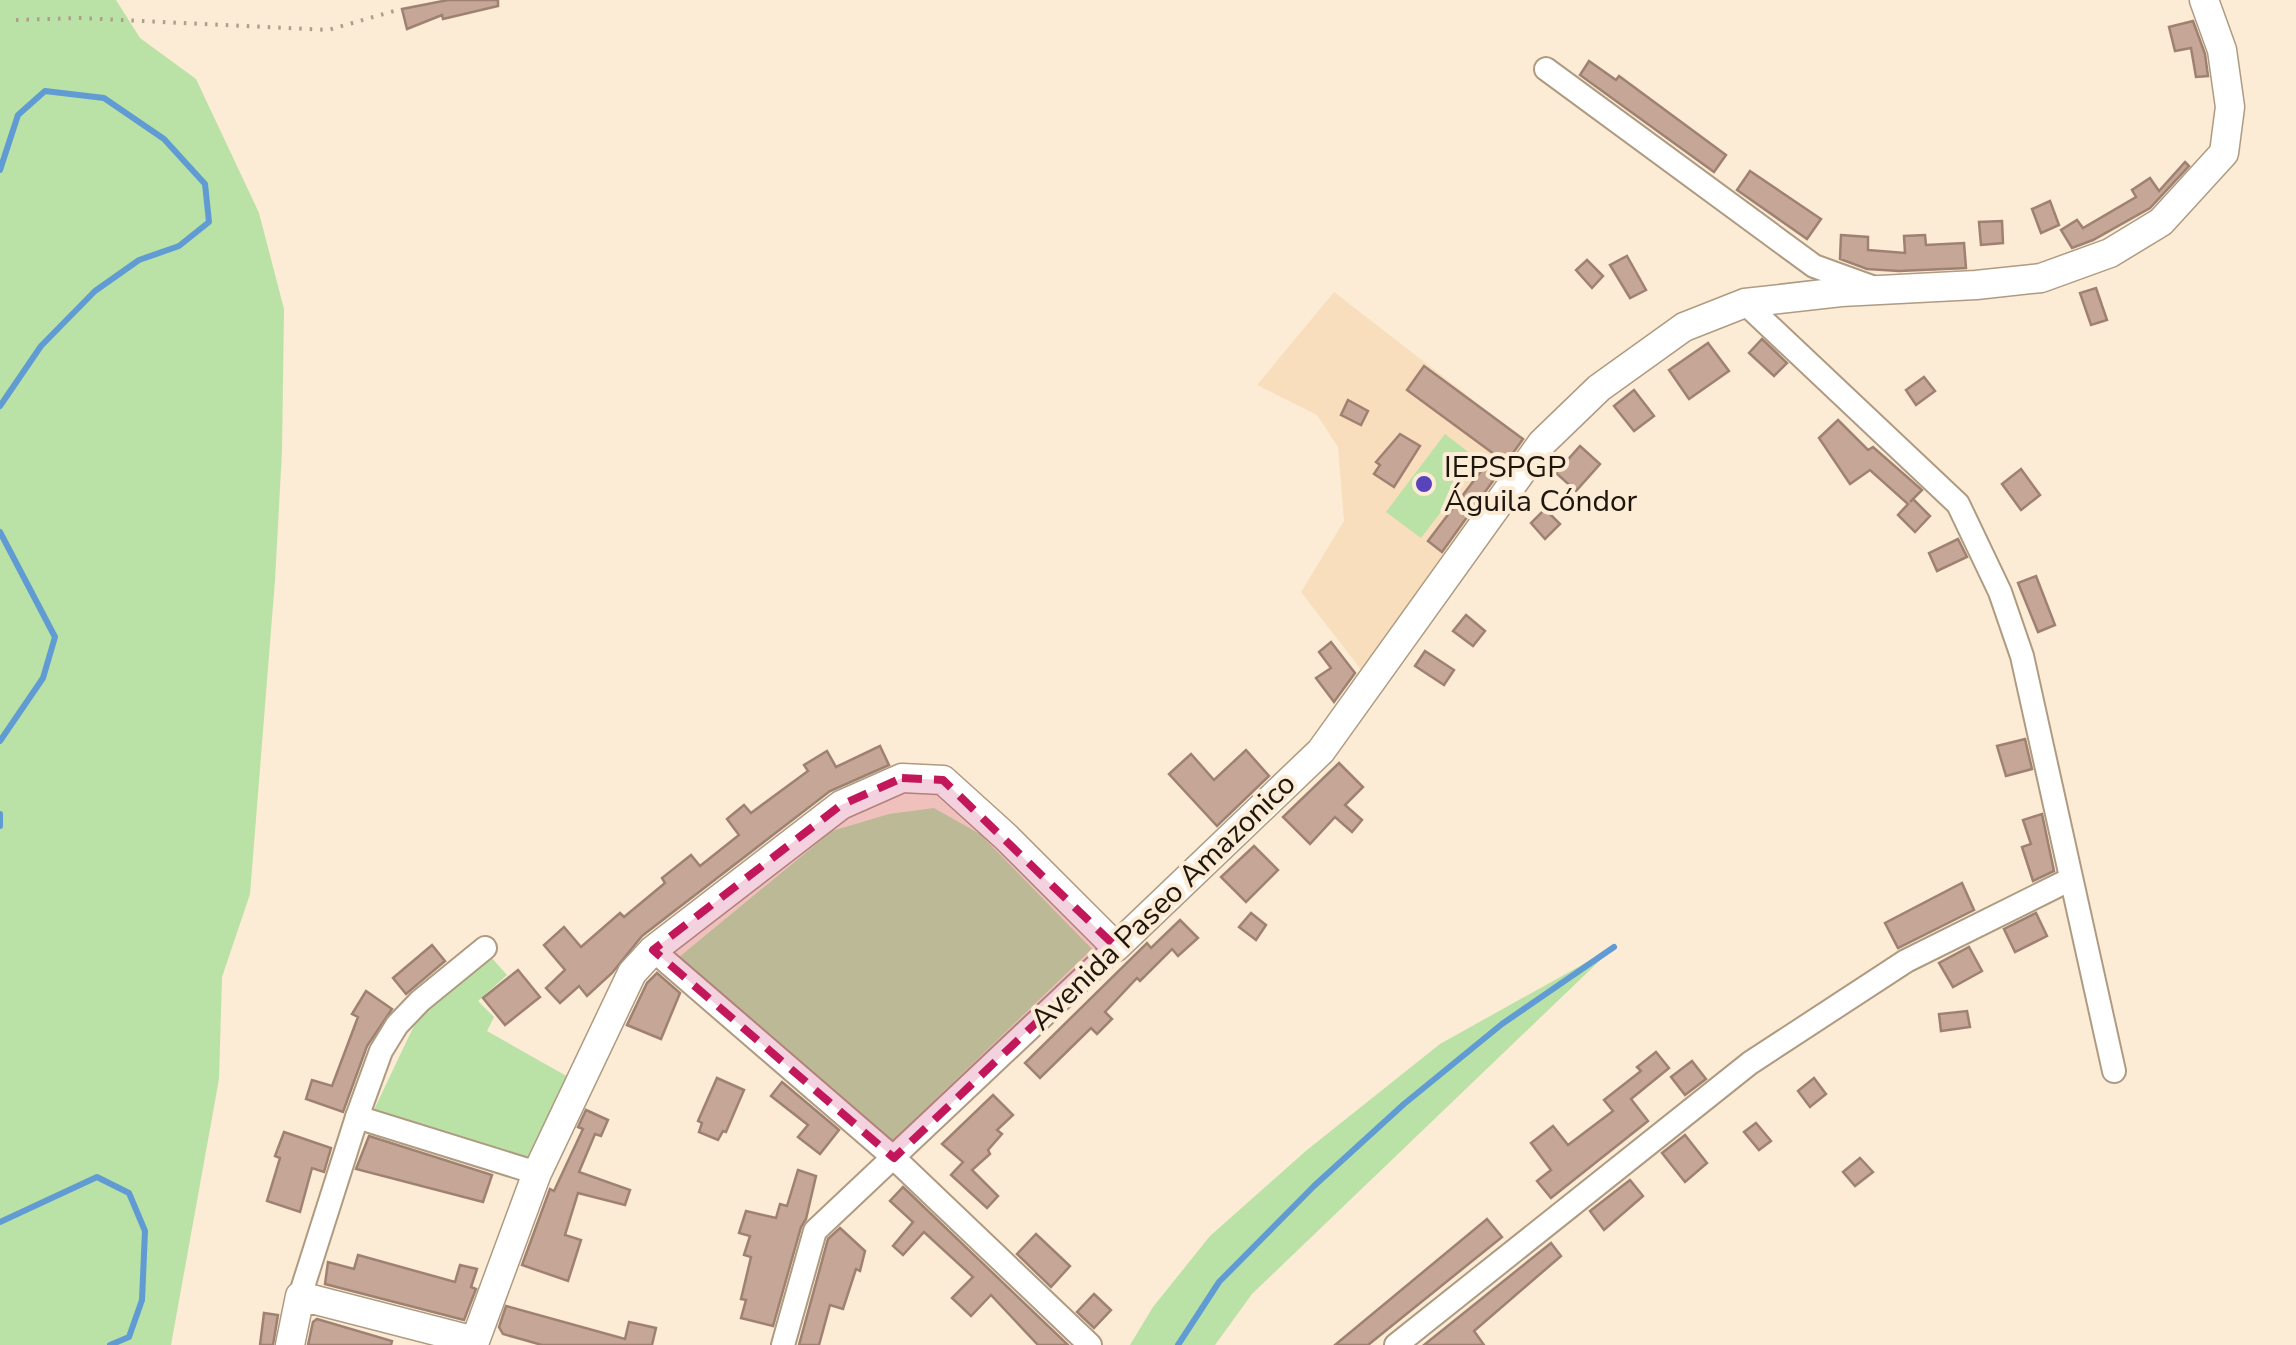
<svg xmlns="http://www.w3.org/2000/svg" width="2296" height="1345" viewBox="0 0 2296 1345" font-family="'Nunito Sans',sans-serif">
<rect width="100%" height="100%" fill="#fcebd5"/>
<path fill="#f8debc" d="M1334,292L1534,447L1366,676L1301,592L1344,521L1338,447L1317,415L1257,385Z"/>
<g fill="#bae1a6">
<path d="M0,0H116L140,38L196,79L259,213L284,309L282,451L275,580L250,894L222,977L219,1079L171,1345H0Z"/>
<path d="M1445,434L1480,461L1421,538L1386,512Z"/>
<path d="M934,808L980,834L1092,949L891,1142L678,958L832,831L889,814Z"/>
<path d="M1614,947L1252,1294L1215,1345H1130L1153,1307L1210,1236L1307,1150L1440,1044Z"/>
<path d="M489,955L507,975L478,1001L494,1017L487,1031L570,1078L537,1154L528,1160L371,1116L421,1011Z"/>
</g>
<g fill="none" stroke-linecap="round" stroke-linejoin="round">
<g stroke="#609bd3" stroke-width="6">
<path d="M0,170L18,115L45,91L104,98L164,139L205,184L209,222L179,246L139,260L95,291L41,346L0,406"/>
<path d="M0,532L55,637L43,678L0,741"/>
<path d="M0,814V826"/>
<path d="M0,1222L97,1177L129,1193L145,1231L142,1300L129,1337L110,1345"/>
<path d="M1178,1345L1219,1282L1314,1186L1404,1104L1502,1024L1614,947"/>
</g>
</g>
<g fill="#c6a797" stroke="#9f8172" stroke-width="2.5">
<path d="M448,0H498V6L443,19L442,15L407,29L402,9Z"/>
<path d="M2193,21L2205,54L2208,76L2196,77L2191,48L2175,51L2169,27Z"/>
<path d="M1589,61L1616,80L1619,76L1726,155L1714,172L1580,75Z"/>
<path d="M2185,162L2189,166L2150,208L2093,240L2072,248L2061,230L2077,220L2083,228L2136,197L2132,190L2150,178L2159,191Z"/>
<path d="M1750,171L1821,219L1807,239L1737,190Z"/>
<path d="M2050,201L2059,225L2041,233L2032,209Z"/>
<path d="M2002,221L2003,243L1981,245L1979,222Z"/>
<path d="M1841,235L1868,237V250L1905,253L1904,236L1925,235L1926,245L1964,243L1966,268L1899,271L1867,269L1840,259Z"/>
<path d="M1627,256L1646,290L1630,298L1610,265Z"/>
<path d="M1587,260L1603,276L1592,288L1576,270Z"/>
<path d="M2096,288L2107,320L2091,325L2080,293Z"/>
<path d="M1762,339L1787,363L1774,376L1749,353Z"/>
<path d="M1708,343L1729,371L1689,399L1669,370Z"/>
<path d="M1424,366L1523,439L1442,552L1428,541L1494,454L1407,390Z"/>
<path d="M1924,377L1935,391L1916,405L1906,390Z"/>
<path d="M1634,390L1654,416L1634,431L1614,406Z"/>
<path d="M1348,400L1368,411L1361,425L1341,415Z"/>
<path d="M1838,420L1868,450L1873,447L1922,490L1910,502L1913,499L1930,516L1915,532L1898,515L1908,504L1870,470L1850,484L1819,438Z"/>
<path d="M1400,434L1420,446L1394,487L1374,474L1380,465L1376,462Z"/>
<path d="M1580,446L1600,464L1576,491L1556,473Z"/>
<path d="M2021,469L2040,495L2021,510L2002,484Z"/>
<path d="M1545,509L1560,524L1545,539L1531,523Z"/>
<path d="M1958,539L1967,557L1937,571L1929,553Z"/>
<path d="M2036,576L2055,625L2038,632L2018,583Z"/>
<path d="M1466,615L1485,631L1473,646L1453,631Z"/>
<path d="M1331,642L1355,673L1334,702L1316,678L1331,668L1319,652Z"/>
<path d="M1425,651L1454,670L1444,685L1415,666Z"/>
<path d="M2025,739L2032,769L2006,776L1997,746Z"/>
<path d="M880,746L889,765L830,791L642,936L612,973L587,996L579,986L560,1003L546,988L565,970L544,945L564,927L581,947L620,913L624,917L665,883L662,878L691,855L700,866L739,835L727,819L744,805L751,813L808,771L804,765L827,751L836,767Z"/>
<path d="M1246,750L1269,776L1217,826L1169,774L1191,754L1214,780Z"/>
<path d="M1339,763L1363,787L1345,805L1362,820L1352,832L1335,817L1310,844L1283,817Z"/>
<path d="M2042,814L2054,871L2033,881L2022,847L2031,844L2023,820Z"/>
<path d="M1254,846L1278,870L1246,902L1221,877Z"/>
<path d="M1962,883L1974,910L1898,948L1885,923Z"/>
<path d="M1251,913L1266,925L1256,940L1239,927Z"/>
<path d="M2036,913L2047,936L2015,952L2004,929Z"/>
<path d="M1180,920L1198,938L1178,956L1172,949L1140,981L1137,978L1105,1012L1112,1019L1097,1034L1091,1028L1040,1078L1025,1063L1147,943L1151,948Z"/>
<path d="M432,945L445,961L406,994L393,978Z"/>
<path d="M1969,947L1982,971L1953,987L1939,963Z"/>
<path d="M518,970L540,997L505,1025L483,998Z"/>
<path d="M657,973L680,993L661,1039L627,1025L647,983Z"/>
<path d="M366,991L392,1009L367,1046L343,1112L306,1099L312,1080L332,1086L358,1017L352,1014Z"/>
<path d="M1967,1011L1970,1027L1941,1031L1939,1014Z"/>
<path d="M1656,1052L1669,1068L1631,1099L1648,1121L1551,1198L1537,1181L1551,1170L1531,1143L1553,1126L1568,1145L1613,1111L1604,1100L1641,1071L1637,1067Z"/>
<path d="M1692,1061L1706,1079L1685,1095L1671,1077Z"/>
<path d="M717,1078L744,1090L726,1132L723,1131L718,1140L699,1132L702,1123L698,1121Z"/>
<path d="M1814,1078L1826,1094L1810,1107L1798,1091Z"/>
<path d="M782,1082L839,1130L820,1154L798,1137L808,1125L771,1096Z"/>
<path d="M993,1095L1013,1115L997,1130L1002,1134L988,1150L990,1154L972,1170L998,1196L987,1208L951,1175L963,1162L942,1144Z"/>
<path d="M586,1110L608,1120L601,1136L595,1134L579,1172L630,1190L625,1205L578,1193L565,1235L581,1240L568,1281L522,1265L550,1189L554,1191L583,1129L578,1127Z"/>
<path d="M1756,1123L1771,1141L1759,1150L1744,1132Z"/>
<path d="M284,1132L331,1148L324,1172L312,1168L300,1212L267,1201L280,1158L275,1156Z"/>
<path d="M1685,1135L1707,1163L1685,1182L1662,1153Z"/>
<path d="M369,1136L492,1175L483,1202L356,1169Z"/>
<path d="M1860,1158L1873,1172L1855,1186L1843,1172Z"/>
<path d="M798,1170L816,1176L806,1219L801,1227L773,1326L741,1318L746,1300L741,1299L751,1257L744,1255L750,1236L739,1233L746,1211L776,1218L780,1204L787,1206Z"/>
<path d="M1630,1180L1643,1196L1604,1230L1590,1211Z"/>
<path d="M903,1187L1068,1345H1038L991,1295L971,1316L952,1298L973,1277L924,1232L903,1255L893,1246L913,1222L890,1201Z"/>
<path d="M1487,1219L1502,1237L1368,1345H1335Z"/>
<path d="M840,1228L865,1251L860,1271L856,1269L843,1309L830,1305L819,1345H799L828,1239Z"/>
<path d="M1036,1234L1070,1266L1051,1287L1017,1254Z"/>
<path d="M1551,1243L1561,1256L1474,1331L1484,1345H1424Z"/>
<path d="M358,1255L455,1282L460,1265L477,1269L471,1287L476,1289L464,1320L325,1284L328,1262L354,1269Z"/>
<path d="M1094,1294L1111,1310L1094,1328L1077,1312Z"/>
<path d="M506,1306L625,1339L629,1322L656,1328L652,1345H542L503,1334L499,1327Z"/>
<path d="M264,1313L278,1315L273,1345H260Z"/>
<path d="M317,1319L392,1341L391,1345H308L313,1322Z"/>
</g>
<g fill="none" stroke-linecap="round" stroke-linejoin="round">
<g stroke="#ae9b81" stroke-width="26">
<g id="minor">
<path d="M1546,69L1814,266L1872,287"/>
<path d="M1745,303L1958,504L2000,592L2022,656L2114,1071"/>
<path d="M653,950L894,1158L1090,1345"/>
<path d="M357,1117L537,1173"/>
<path d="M300,1296L357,1117L381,1051L397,1025L420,1001L485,948"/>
<path d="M783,1345L815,1231L1116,947"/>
<path d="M1396,1345L1750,1063L1906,961L2069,880"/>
</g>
</g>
<g stroke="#ae9b81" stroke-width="31">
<path id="tertiary" d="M290,1345L300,1296L475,1341L537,1173L632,973L653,950L841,805L902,778L943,780L1006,837L1116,947L1321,751L1542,443L1599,388L1684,327L1745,303L1841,292L1976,285L2041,278L2110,253L2161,222L2224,153L2230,107L2222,50L2204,0"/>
</g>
<path stroke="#ad9f8d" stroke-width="4" stroke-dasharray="2.5 8" stroke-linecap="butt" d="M16,20L80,18L328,30L401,9"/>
<use href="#minor" stroke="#fff" stroke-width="22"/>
<use href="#tertiary" stroke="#fff" stroke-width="28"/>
</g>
<path fill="#c2185b" fill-opacity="0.2" stroke="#c2185b" stroke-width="8" stroke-dasharray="20 12" stroke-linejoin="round" d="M902,778L943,780L1116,947L894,1158L653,950L841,805Z"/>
<circle fill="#5743ba" stroke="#fcebd5" stroke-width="4" cx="1424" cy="484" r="10"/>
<g text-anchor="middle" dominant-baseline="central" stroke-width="8" stroke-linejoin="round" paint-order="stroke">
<g font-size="30" fill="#1e160d" stroke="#fcebd5" text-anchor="start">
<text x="1444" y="467">IEPSPGP<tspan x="1444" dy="34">Águila Cóndor</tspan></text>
</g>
<g font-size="30" fill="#1e160d" stroke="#fcebd5">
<text transform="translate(1163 902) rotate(-44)">Avenida Paseo Amazonico</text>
</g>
</g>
</svg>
